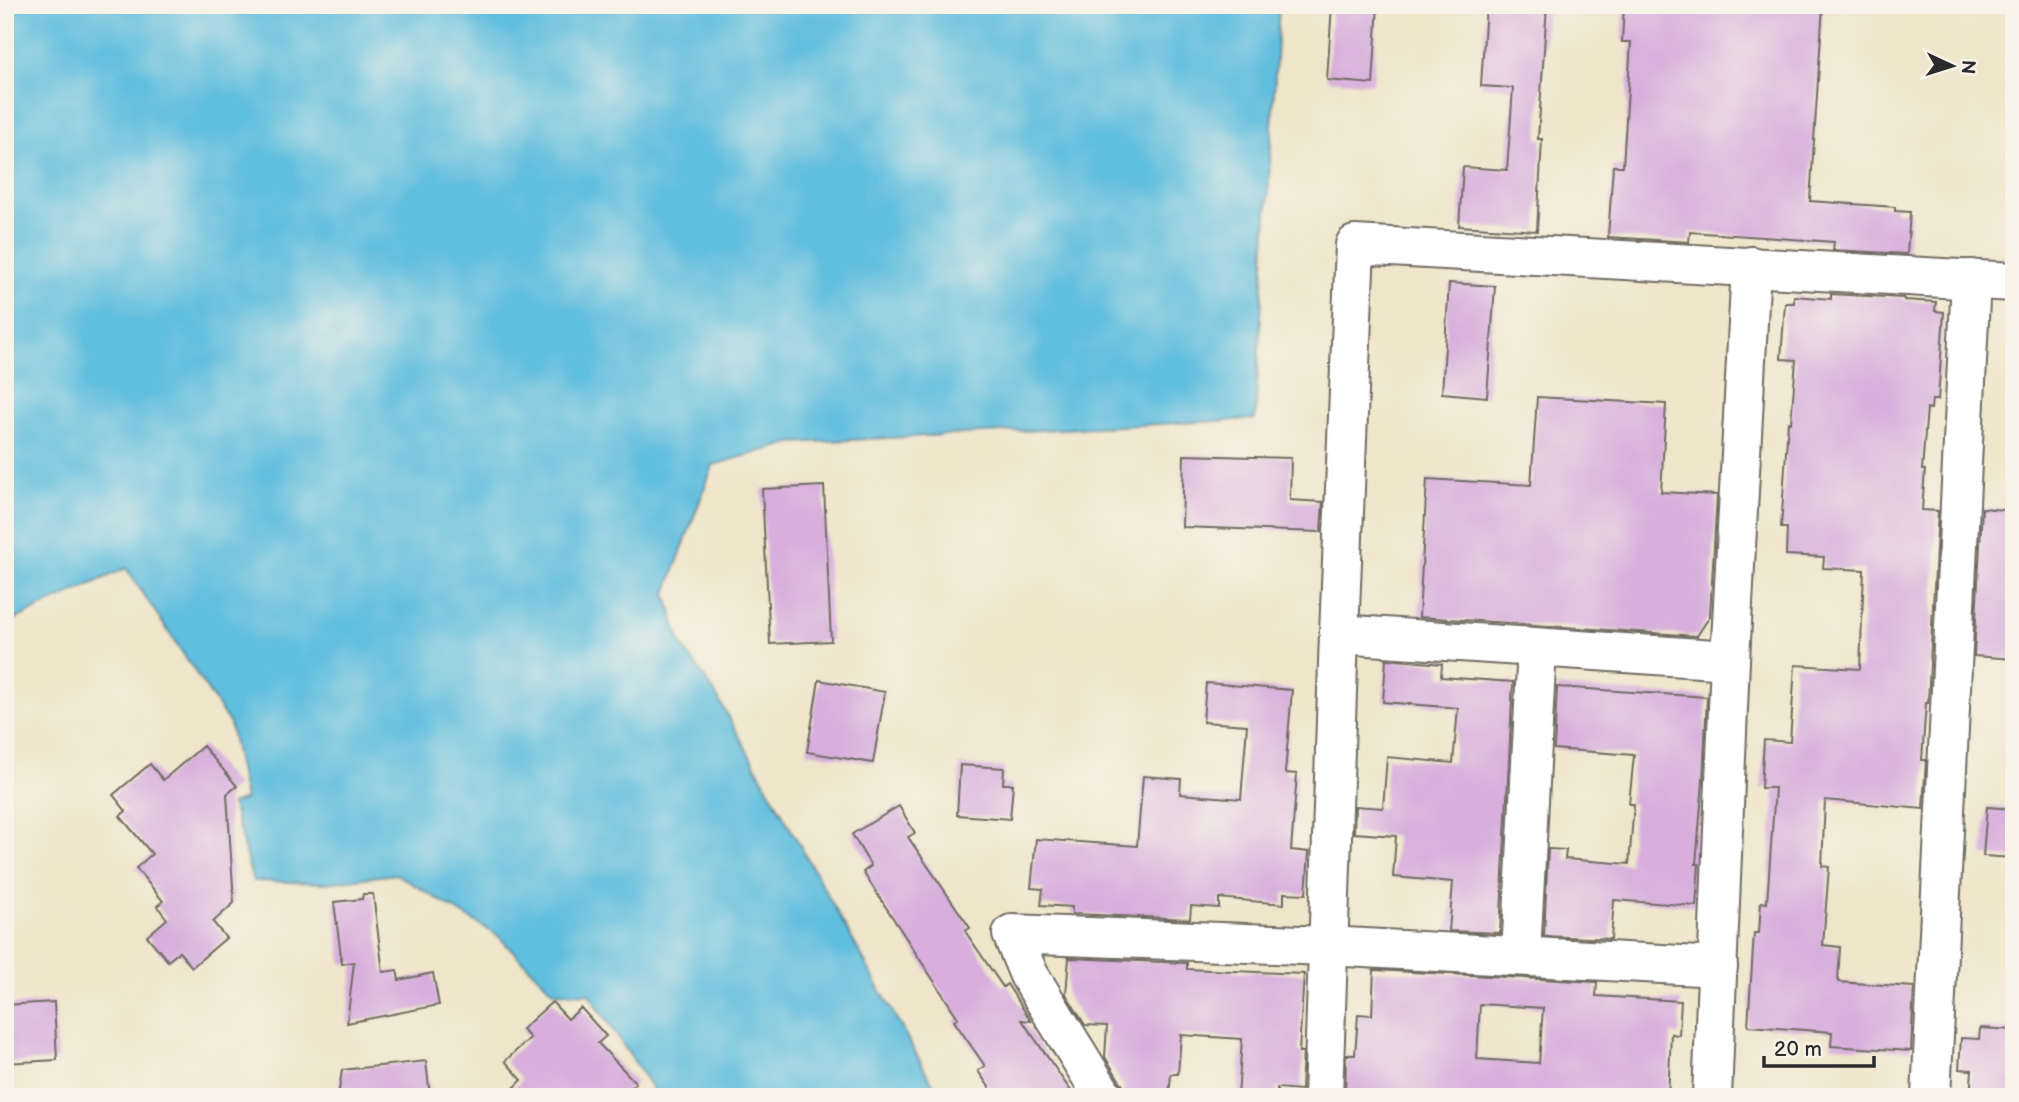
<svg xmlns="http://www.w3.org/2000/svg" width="2019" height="1102" viewBox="0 0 2019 1102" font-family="'Balsamiq Sans',sans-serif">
<rect width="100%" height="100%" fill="#f7f3e8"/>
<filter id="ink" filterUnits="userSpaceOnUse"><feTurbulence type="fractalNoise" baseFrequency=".0143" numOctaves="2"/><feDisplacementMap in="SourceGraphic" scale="14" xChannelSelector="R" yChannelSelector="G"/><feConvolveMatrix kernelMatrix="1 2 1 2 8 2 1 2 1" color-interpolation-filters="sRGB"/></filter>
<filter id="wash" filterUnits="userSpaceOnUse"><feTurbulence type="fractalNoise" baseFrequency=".00686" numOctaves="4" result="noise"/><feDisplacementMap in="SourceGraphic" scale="28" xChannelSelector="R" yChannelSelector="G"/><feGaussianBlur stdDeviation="1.57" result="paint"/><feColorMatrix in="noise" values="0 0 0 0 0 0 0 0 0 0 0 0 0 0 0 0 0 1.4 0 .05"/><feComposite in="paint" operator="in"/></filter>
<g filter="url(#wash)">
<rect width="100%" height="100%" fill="#efe5ca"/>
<path fill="#60bede" stroke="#467484" stroke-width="2" d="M5,5H1279L1255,419L791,443L713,465L666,593L680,642L715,693L940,1097H658L589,994L554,992L497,935L396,874L325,883L253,881L232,804L245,799L230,724L126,568L5,624Z"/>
<g id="blocks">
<g fill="#d7aedc" fill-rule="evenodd">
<path d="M1332,5H1378L1373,84L1327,80Z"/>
<path d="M1486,5H1547L1538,139H1542L1537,231L1459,226L1463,167L1507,170L1513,88L1481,86Z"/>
<path d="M1624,5H1823L1810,201L1895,207V211L1910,212L1907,254L1833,250L1834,242L1690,232L1689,242L1608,237L1613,166H1623L1631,42H1622Z"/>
<path d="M1449,283L1495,286L1487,397L1442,393Z"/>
<path d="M1831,294L1904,298V300L1936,302L1935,311L1944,312L1938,400H1932L1931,409L1927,408L1922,470H1925L1922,510L1938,511L1928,703H1926L1922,760H1926L1923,809L1825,800L1822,866L1829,867L1823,945L1840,947L1838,982L1914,987L1911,1051L1831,1046L1832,1032L1748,1026L1754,933H1759L1761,902L1767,903L1775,788H1761L1764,740L1790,742L1795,665L1860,669L1864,570L1823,568L1824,557L1786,555L1787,528H1781L1788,422L1791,423L1796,360L1781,359L1785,303H1794V296L1831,299Z"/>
<path d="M1537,397L1666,404L1661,492L1717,495L1710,616L1697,636L1419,617L1427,479L1531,485Z"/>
<path d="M1184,455L1291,458L1290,500L1323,502L1321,532L1182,527Z"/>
<path d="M824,486L831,641L770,644L762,489Z"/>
<path d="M1982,508L2014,511V659L1974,656Z"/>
<path d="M1386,659L1442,664L1441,677L1513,682L1500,933L1449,931L1453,882L1393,877L1396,836L1354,833L1355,806L1383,808L1387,757L1453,763L1458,708L1383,702Z"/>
<path d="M819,680L885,692L873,763L807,752Z"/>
<path d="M1206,683L1292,690L1285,773L1297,774L1291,850L1309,852L1306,894L1284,893V904L1219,898V908L1191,906L1190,919L1072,914V907L1041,905L1043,889L1031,888L1036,839L1137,846L1143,776L1181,779L1180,794L1241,799L1247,725L1203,722Z"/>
<path d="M1557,687L1707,697L1703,781L1696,864H1699L1696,906L1614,900L1611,939L1544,936L1548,849L1566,850L1565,859L1629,864L1634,804H1629L1634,755L1554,749Z"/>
<path d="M203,746L237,786L227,794L234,903L213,922L226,938L192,967L179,952L168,961L147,936L167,919L157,906L163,901L136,868L152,854L120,816L126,811L113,795L150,764L163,780Z"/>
<path d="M960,765L1004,768L1003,784H1013L1010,819L957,815Z"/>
<path d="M899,806L915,833L908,837L970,928L965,931L1003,987L1007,984L1031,1021L1022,1020L1075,1097H996L978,1071L985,1066L954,1021L958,1018L863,872L871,866L852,834Z"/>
<path d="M1987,807L2014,809V858L1983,856Z"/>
<path d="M363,894H373L383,972L397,970L399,980L433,973L439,1005L347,1023L354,962L342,964L334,902L362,899Z"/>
<path d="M1069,958L1187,963V969L1304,974L1299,1052H1303L1301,1090L1277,1088V1097H1238L1242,1039L1181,1035L1178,1074H1171L1169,1097H1126L1123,1086L1105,1057L1107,1026L1085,1025L1066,994Z"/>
<path d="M1374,970L1597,982L1596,996L1681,1001L1679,1035L1671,1034L1668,1097H1345L1346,1055H1355L1358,1014L1372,1015ZM1480,1004L1543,1008L1539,1063L1477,1059Z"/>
<path d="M54,1002L57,1060L5,1063V1005Z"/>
<path d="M552,1002L568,1019L581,1008L606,1036L598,1043L636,1083L622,1097H505L522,1080L505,1061L530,1038L522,1029Z"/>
<path d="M1980,1028L2014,1030V1097H1970L1972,1070L1959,1069L1961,1038L1979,1039Z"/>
<path d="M426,1061L430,1097H338L342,1070Z"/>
</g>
</g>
</g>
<g filter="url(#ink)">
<use href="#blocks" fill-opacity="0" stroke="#706c63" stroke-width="2"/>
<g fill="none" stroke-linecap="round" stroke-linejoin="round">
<g stroke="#706c63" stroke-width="42">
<g id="street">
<path d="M1339,634L1730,660"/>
<path d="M1521,955L1537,648"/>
<path d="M1104,1097L1029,975L1012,934L1327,946L1718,967"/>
<path d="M1323,1097L1339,634L1355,245L2014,282"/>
<path d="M1712,1097L1730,660L1751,266"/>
<path d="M1931,1097L1971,279"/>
</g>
</g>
<use href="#street" stroke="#fff" stroke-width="38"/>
</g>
</g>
<rect width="2019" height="1102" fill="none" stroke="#f7f3e8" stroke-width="28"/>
<g transform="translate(1952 66) rotate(94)" stroke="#f7f3e8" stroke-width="5" paint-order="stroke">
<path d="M0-5L12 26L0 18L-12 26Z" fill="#2b2b2b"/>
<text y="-10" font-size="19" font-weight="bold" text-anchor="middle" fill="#2b2b2b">N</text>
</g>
<path d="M1764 1056v10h110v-10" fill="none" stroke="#2b2b2b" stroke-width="3.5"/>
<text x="1774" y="1056" font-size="21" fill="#2b2b2b" stroke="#f7f3e8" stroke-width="5" paint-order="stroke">20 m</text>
</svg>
